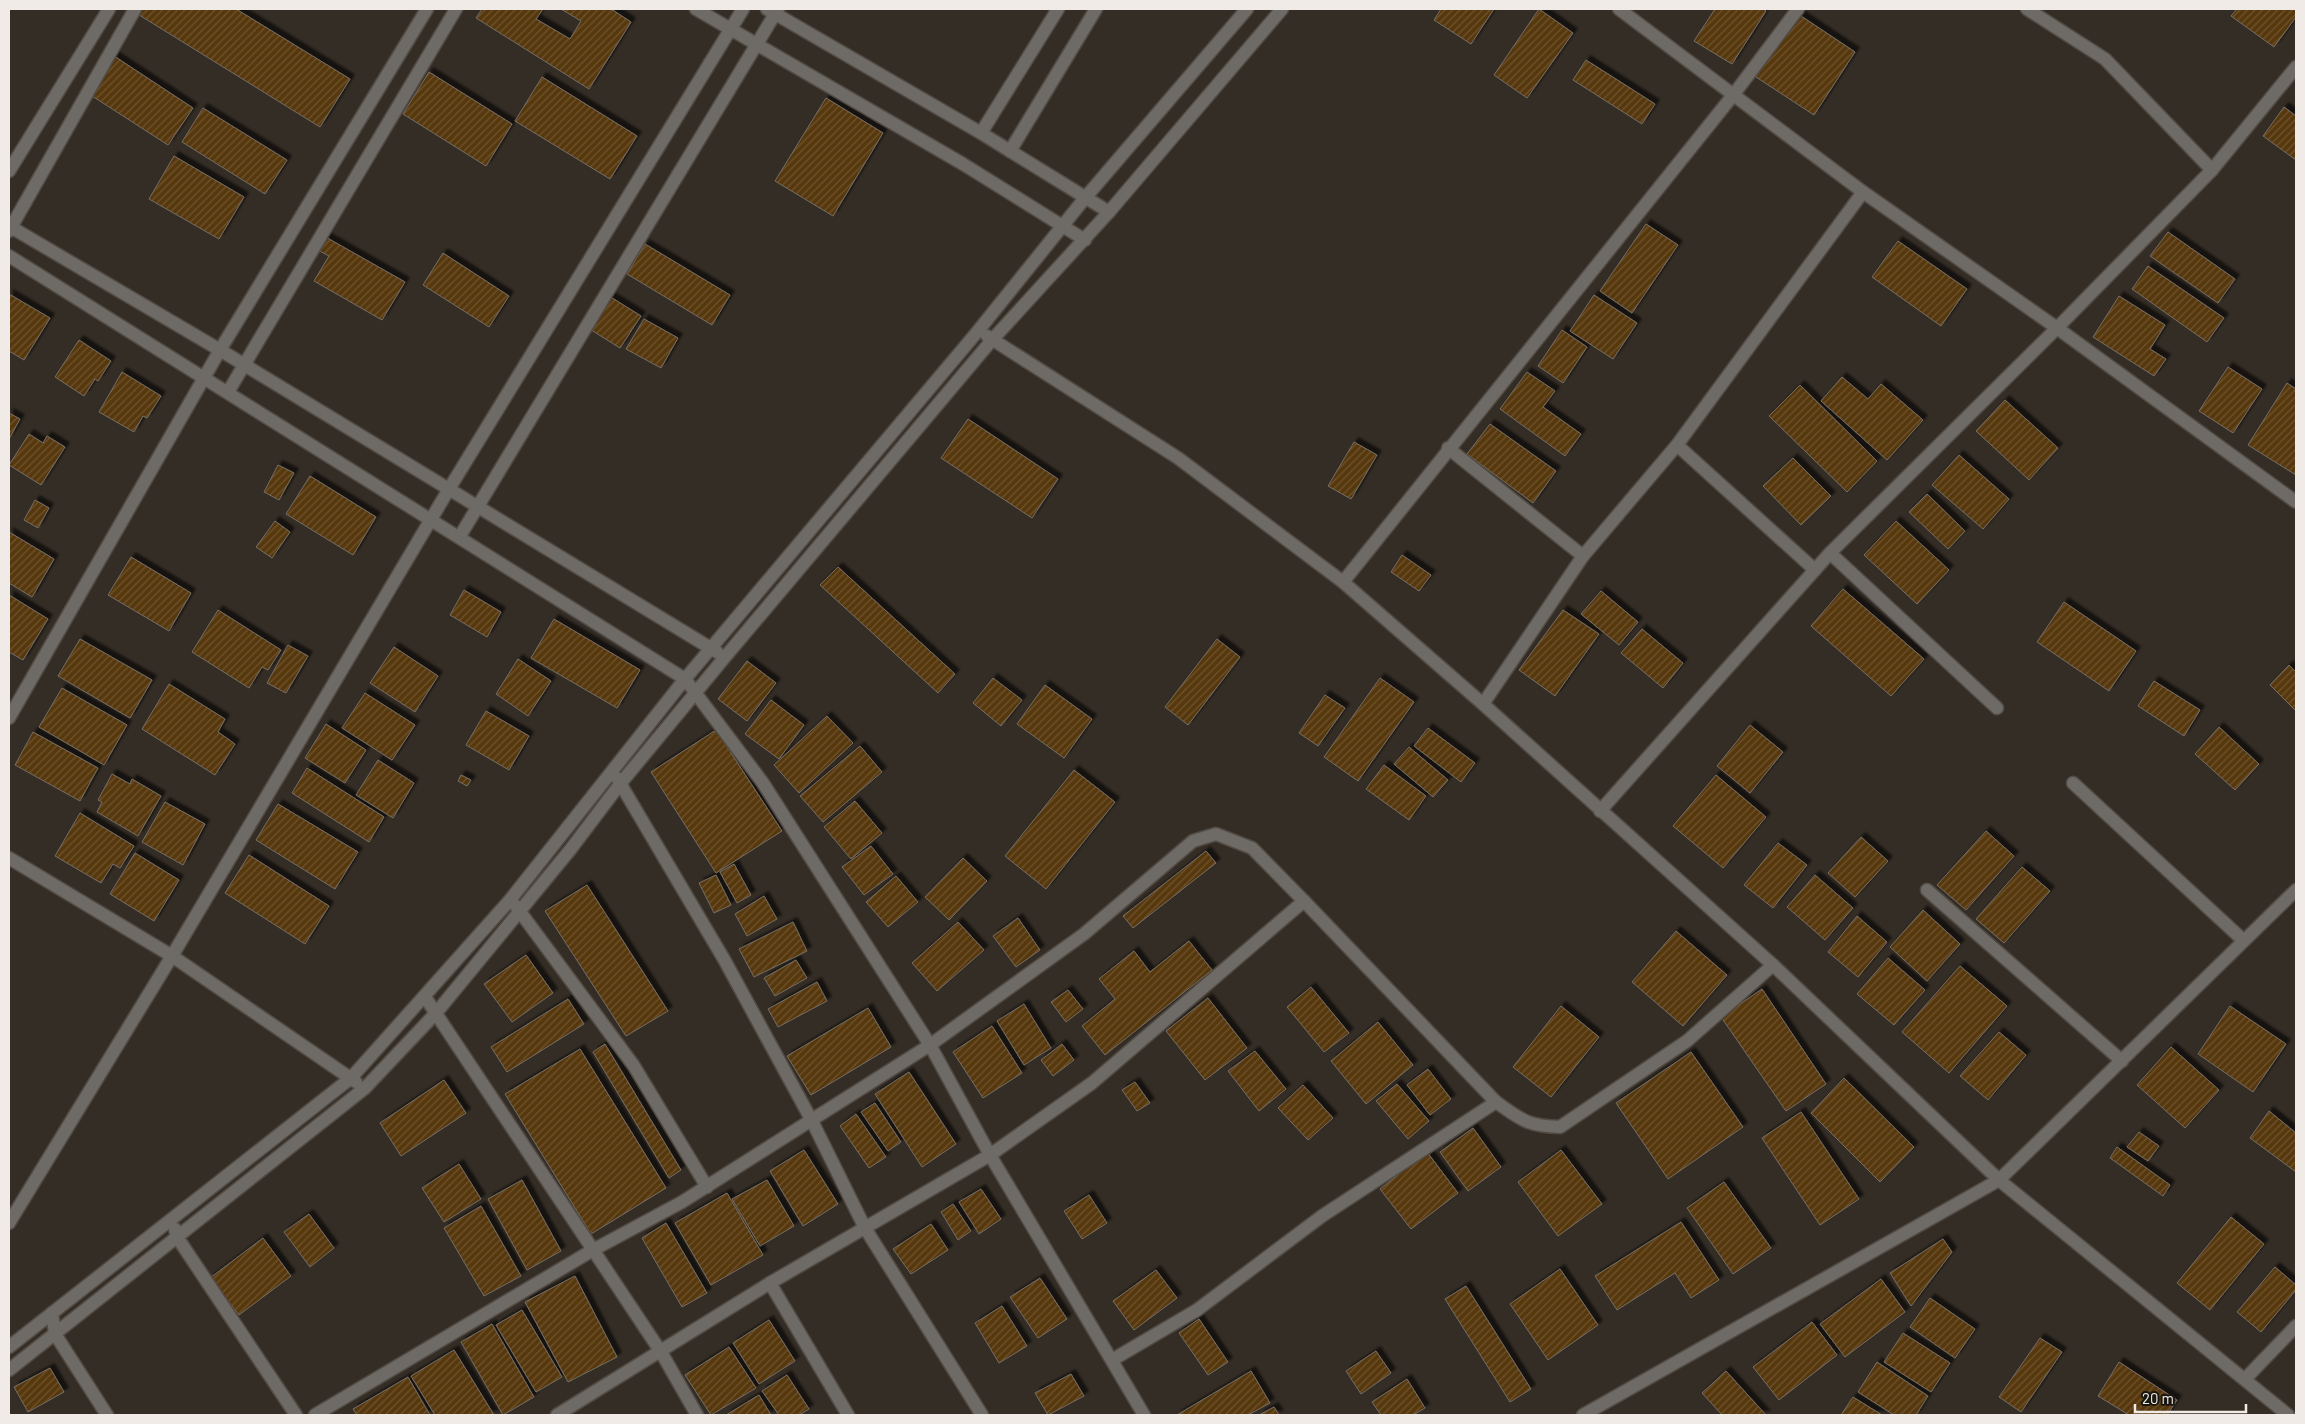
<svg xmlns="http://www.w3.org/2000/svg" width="2305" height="1424" viewBox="0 0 2305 1424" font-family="Barlow,sans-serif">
<defs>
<pattern id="building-hatch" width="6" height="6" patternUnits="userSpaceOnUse" patternTransform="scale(1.25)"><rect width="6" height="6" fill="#57370d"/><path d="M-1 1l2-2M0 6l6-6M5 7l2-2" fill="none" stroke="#6f5430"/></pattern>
<filter id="shadow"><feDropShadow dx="4.5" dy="-4.5" stdDeviation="1" flood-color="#0009"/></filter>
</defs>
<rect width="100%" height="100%" fill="#342d25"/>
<g fill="url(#building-hatch)" stroke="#766e65" filter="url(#shadow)">
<path d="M139,9H236L350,79L320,127L136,13Z"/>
<path d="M482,9H543L536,19L570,39L581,21L561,9H611L631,22L589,89L476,18Z"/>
<path d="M1441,9H1494L1471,44L1434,20Z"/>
<path d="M1539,9L1573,33L1527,98L1494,75Z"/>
<path d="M1715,9H1763L1766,11L1732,64L1694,41Z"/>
<path d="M2237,9H2296V17L2274,47L2231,16Z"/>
<path d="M1798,14L1855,52L1814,115L1756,77Z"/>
<path d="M114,56L193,108L168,145L89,94Z"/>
<path d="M1586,60L1655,104L1642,124L1573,80Z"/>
<path d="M429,72L512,124L486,166L403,114Z"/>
<path d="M542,77L637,136L610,179L515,121Z"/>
<path d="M826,98L883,133L833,216L775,181Z"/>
<path d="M2284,107L2296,116V160L2263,136Z"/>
<path d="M203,108L287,160L265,194L182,142Z"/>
<path d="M174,156L244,197L219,239L149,199Z"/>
<path d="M1646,224L1678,245L1632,313L1600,291Z"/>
<path d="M2168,232L2235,279L2218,303L2150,256Z"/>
<path d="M322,235L405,282L382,320L314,281L329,256L314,248Z"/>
<path d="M1898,241L1967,289L1941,326L1872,277Z"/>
<path d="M645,244L730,295L712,325L627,274Z"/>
<path d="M443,253L509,296L489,327L423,285Z"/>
<path d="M2148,266L2224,318L2207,342L2132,289Z"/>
<path d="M9,294L50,318L24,360L9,351Z"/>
<path d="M1594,295L1637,323L1613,359L1570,331Z"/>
<path d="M609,296L641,316L620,348L588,328Z"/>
<path d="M2119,296L2165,325L2150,349L2166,359L2154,376L2093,337Z"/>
<path d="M644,319L678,338L661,368L626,349Z"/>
<path d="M1562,330L1587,347L1563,383L1538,366Z"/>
<path d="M79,340L111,361L98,381L95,379L84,396L55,377Z"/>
<path d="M2228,367L2262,389L2233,433L2199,411Z"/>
<path d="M122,372L161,396L147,418L143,416L134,432L99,412Z"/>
<path d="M1527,372L1555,391L1543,407L1581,434L1565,456L1500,409Z"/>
<path d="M1842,377L1868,399L1881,384L1923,420L1887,460L1821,401Z"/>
<path d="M2287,383L2296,389V475L2248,445Z"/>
<path d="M1800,385L1877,461L1847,492L1769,416Z"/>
<path d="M2005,400L2058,448L2029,480L1976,431Z"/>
<path d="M9,413L20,419L9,439Z"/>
<path d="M968,419L1058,479L1032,518L941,458Z"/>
<path d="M1490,424L1556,471L1533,503L1467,454Z"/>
<path d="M29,434L43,443L47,436L65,447L41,485L9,465Z"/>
<path d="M1354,442L1377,455L1351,499L1328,486Z"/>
<path d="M1959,455L2009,499L1983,529L1932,485Z"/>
<path d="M1793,458L1831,496L1801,525L1763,486Z"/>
<path d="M278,465L294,473L279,500L264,492Z"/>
<path d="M310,476L376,517L353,555L286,514Z"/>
<path d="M1927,494L1965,531L1948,549L1909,512Z"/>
<path d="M35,500L49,508L38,528L24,520Z"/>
<path d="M275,521L290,532L272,558L256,547Z"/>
<path d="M1896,521L1949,570L1917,604L1864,555Z"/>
<path d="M9,532L54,559L32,597L9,583Z"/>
<path d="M1402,555L1431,575L1419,591L1391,572Z"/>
<path d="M131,557L191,593L169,631L108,595Z"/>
<path d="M838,567L955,674L938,693L820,585Z"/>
<path d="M1843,589L1924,659L1891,696L1811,626Z"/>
<path d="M464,590L501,612L487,637L450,615Z"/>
<path d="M1601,591L1638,622L1619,645L1581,614Z"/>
<path d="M9,595L48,619L23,660L9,652Z"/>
<path d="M2064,602L2136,651L2109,691L2037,642Z"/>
<path d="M218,610L281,650L268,670L262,667L249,688L192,652Z"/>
<path d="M1563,610L1599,634L1555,696L1519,670Z"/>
<path d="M554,619L640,670L617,708L531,658Z"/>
<path d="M1642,629L1683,663L1663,688L1621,653Z"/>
<path d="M80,639L152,680L130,718L58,676Z"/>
<path d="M1217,639L1240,657L1188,725L1165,707Z"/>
<path d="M288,645L308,656L286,693L267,683Z"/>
<path d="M394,647L438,676L415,712L370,683Z"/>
<path d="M518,659L551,681L528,716L496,694Z"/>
<path d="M747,661L776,683L747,721L718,699Z"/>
<path d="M2289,665L2296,672V711L2270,685Z"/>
<path d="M993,678L1022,700L1001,726L973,703Z"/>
<path d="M1380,678L1414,702L1358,781L1324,757Z"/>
<path d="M2154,681L2200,710L2184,736L2138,706Z"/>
<path d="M169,684L225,719L218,732L235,744L215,775L142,729Z"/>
<path d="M1045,685L1092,719L1064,758L1017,724Z"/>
<path d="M62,688L127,725L104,765L39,727Z"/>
<path d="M365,693L415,725L392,760L342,728Z"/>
<path d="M1325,695L1345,708L1318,746L1299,733Z"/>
<path d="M771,700L804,725L779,759L745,734Z"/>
<path d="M486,711L529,736L509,770L466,745Z"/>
<path d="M827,716L853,743L799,793L774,765Z"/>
<path d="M326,724L366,750L345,783L305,758Z"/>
<path d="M1750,725L1783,752L1750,793L1717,766Z"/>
<path d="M2219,727L2259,764L2235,790L2195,754Z"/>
<path d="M1428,728L1475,763L1461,782L1414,746Z"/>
<path d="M716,730L782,831L716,873L651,772Z"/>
<path d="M33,732L98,768L80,801L15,765Z"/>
<path d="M860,746L882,772L823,822L800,796Z"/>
<path d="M1409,747L1448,780L1433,797L1394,764Z"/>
<path d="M378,760L414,783L393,818L356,795Z"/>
<path d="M1384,765L1426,796L1409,820L1366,789Z"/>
<path d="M307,768L384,817L369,842L292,793Z"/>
<path d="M1074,770L1115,802L1046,889L1005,856Z"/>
<path d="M112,774L130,784L132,779L161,796L138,836L97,812L102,802L98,800Z"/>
<path d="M461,775L471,780L467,786L458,781Z"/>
<path d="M1716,775L1766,817L1723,868L1673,826Z"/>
<path d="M855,801L882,833L851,859L824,827Z"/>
<path d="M165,802L205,824L183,865L142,842Z"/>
<path d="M278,804L358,852L335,889L256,840Z"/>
<path d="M80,813L134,846L120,868L113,864L101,883L55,856Z"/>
<path d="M1986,831L2014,856L1966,910L1937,885Z"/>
<path d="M1861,837L1888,861L1855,897L1828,873Z"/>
<path d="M1778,843L1807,865L1773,908L1744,885Z"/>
<path d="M871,846L893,874L864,895L842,867Z"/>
<path d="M1206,851L1216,863L1133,928L1123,916Z"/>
<path d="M135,853L179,880L154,921L110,894Z"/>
<path d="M249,855L329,906L305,944L225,893Z"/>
<path d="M963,858L987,881L949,920L925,897Z"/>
<path d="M734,864L751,895L737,903L720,872Z"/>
<path d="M2022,867L2050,891L2004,943L1976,919Z"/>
<path d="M716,875L731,905L714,913L699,883Z"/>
<path d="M1815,875L1853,908L1825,940L1787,907Z"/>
<path d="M896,876L918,902L888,927L866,902Z"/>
<path d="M587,885L668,1011L626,1036L545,911Z"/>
<path d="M764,896L777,919L747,936L735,914Z"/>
<path d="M1923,910L1960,944L1927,981L1890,947Z"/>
<path d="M1857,916L1887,942L1858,977L1828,952Z"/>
<path d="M1018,918L1040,950L1016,967L993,936Z"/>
<path d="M793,922L807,951L754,977L739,949Z"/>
<path d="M958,922L984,950L937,991L912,963Z"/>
<path d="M1676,931L1727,975L1683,1026L1632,982Z"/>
<path d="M1189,941L1212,970L1105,1055L1082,1026L1115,999L1099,979L1134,951L1150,972Z"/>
<path d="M526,955L553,993L512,1022L484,984Z"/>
<path d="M1888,958L1925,990L1894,1025L1857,994Z"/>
<path d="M796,960L807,978L775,996L764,978Z"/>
<path d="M1960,966L2007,1006L1949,1073L1902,1032Z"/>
<path d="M817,982L827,1001L778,1027L768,1009Z"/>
<path d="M1311,987L1349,1033L1324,1052L1287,1007Z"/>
<path d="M1762,989L1826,1084L1786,1111L1721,1017Z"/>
<path d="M1068,990L1083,1009L1066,1022L1051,1002Z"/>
<path d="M1208,998L1247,1048L1205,1080L1166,1031Z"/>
<path d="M568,999L584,1024L507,1072L491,1047Z"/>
<path d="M1024,1004L1051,1048L1024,1065L997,1021Z"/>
<path d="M1561,1006L1599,1037L1551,1097L1513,1067Z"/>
<path d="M2230,1006L2286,1044L2253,1092L2198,1054Z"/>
<path d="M868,1008L891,1047L811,1095L787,1056Z"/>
<path d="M1378,1022L1413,1065L1366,1104L1331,1061Z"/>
<path d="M992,1026L1022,1073L983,1098L953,1052Z"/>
<path d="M1999,1032L2026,1055L1988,1100L1960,1076Z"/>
<path d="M605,1044L681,1170L669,1178L593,1052Z"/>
<path d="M1062,1044L1074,1060L1053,1076L1041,1060Z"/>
<path d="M2171,1047L2219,1090L2185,1128L2137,1085Z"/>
<path d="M580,1049L666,1188L591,1234L505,1094Z"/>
<path d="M1255,1051L1286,1089L1259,1111L1228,1071Z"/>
<path d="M1691,1052L1743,1127L1668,1179L1616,1103Z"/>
<path d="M1428,1069L1451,1099L1430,1115L1407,1085Z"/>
<path d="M909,1072L956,1144L922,1167L875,1094Z"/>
<path d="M1844,1078L1914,1147L1880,1182L1811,1113Z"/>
<path d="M444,1080L466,1113L401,1156L380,1123Z"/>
<path d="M1135,1082L1150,1103L1137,1111L1122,1090Z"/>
<path d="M1397,1084L1429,1121L1408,1139L1376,1101Z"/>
<path d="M1303,1085L1333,1118L1308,1140L1278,1108Z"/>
<path d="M875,1103L901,1142L888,1151L861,1112Z"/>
<path d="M2269,1111L2296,1133V1172L2250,1138Z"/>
<path d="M1801,1112L1859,1199L1820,1225L1762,1138Z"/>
<path d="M856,1114L886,1157L869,1168L840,1126Z"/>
<path d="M1473,1128L1501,1167L1468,1191L1440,1152Z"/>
<path d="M2139,1132L2159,1146L2148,1161L2127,1147Z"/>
<path d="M2117,1147L2170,1185L2163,1196L2110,1158Z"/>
<path d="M804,1150L838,1204L803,1226L770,1171Z"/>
<path d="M1561,1150L1602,1204L1558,1236L1518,1182Z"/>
<path d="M1427,1152L1458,1193L1411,1229L1380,1189Z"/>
<path d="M459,1164L481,1199L444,1222L422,1188Z"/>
<path d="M522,1180L561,1251L527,1270L488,1199Z"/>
<path d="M767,1180L794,1226L760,1246L732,1199Z"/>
<path d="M1724,1182L1771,1248L1733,1274L1687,1208Z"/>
<path d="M981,1189L1001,1219L979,1234L959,1202Z"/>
<path d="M727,1193L763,1255L711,1285L675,1223Z"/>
<path d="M1089,1195L1107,1223L1082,1239L1064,1211Z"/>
<path d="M953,1204L971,1231L958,1240L941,1212Z"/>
<path d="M481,1206L521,1276L484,1296L444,1228Z"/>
<path d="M309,1214L334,1248L310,1267L284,1232Z"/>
<path d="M2231,1217L2264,1244L2210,1310L2177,1283Z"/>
<path d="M1681,1222L1719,1280L1691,1298L1675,1273L1617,1310L1595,1276Z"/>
<path d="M666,1223L707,1293L682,1307L642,1238Z"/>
<path d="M931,1224L948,1250L911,1274L893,1249Z"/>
<path d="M263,1238L291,1276L239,1315L210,1278Z"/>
<path d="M1943,1239L1952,1252L1911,1306L1890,1273Z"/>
<path d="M2275,1267L2296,1285V1290L2261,1332L2237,1312Z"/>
<path d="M1560,1269L1598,1325L1548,1360L1510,1304Z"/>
<path d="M1156,1270L1177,1298L1134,1330L1113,1301Z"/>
<path d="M575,1276L617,1357L568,1382L525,1302Z"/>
<path d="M1040,1278L1067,1319L1038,1338L1010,1297Z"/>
<path d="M1881,1279L1905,1312L1845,1357L1820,1324Z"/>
<path d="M1466,1286L1531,1389L1510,1402L1445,1299Z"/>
<path d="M1930,1298L1975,1329L1955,1358L1910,1327Z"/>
<path d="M1002,1306L1027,1346L999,1363L975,1323Z"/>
<path d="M522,1310L562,1377L536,1392L496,1325Z"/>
<path d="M1199,1319L1228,1362L1208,1375L1179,1333Z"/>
<path d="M769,1320L795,1361L759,1384L733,1343Z"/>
<path d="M1812,1322L1837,1355L1779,1400L1753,1367Z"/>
<path d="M492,1324L534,1397L503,1415L461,1342Z"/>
<path d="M1903,1333L1950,1363L1931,1392L1884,1362Z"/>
<path d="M2040,1338L2062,1352L2021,1412L1999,1397Z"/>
<path d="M729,1347L756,1388L711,1415L685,1375Z"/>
<path d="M454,1350L494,1415H435L411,1376Z"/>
<path d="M1376,1351L1391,1373L1361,1394L1346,1371Z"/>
<path d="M1877,1362L1928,1396L1916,1415H1894L1858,1392Z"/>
<path d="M2119,1362L2177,1400L2167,1415H2129L2098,1396Z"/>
<path d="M50,1368L64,1392L28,1412L14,1387Z"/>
<path d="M1251,1371L1270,1403L1248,1415H1177Z"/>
<path d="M1726,1371L1766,1415H1722L1702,1393Z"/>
<path d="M1071,1374L1084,1396L1048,1415L1035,1393Z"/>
<path d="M787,1375L809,1409L799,1415H779L762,1391Z"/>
<path d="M408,1377L430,1415H357L353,1409Z"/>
<path d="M1407,1379L1425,1408L1413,1415H1381L1372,1402Z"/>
<path d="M759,1395L771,1415H726Z"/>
<path d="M1853,1397L1882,1415H1841Z"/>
<path d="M1274,1407L1279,1415H1259Z"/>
</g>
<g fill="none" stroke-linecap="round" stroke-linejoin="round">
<g stroke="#524b44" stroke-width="15">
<g id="street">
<path d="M696,9L963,164L1085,240"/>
<path d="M767,9L981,133L1109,212"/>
<path d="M1619,9L1863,192L2057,328L2296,502"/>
<path d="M2027,9L2105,59L2212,170"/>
<path d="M981,133L1058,9"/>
<path d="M1010,151L1096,9"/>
<path d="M9,171L109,9"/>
<path d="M9,226L220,350L717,652"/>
<path d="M9,231L135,9"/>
<path d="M9,256L685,679L763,783L930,1045L990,1155L1144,1415"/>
<path d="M987,336L1178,458L1343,582L1483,704L1773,965L1999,1180L2288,1415"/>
<path d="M228,392L456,9"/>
<path d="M1677,445L1815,570"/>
<path d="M1448,448L1583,556"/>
<path d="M460,536L778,9"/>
<path d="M1830,553L1997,708"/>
<path d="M1343,582L1734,94L1798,9"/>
<path d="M1483,704L1583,556L1677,445L1863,192"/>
<path d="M9,718L220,350L427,9"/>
<path d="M617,778L725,961L812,1121L865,1228L982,1415"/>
<path d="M2073,783L2243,940"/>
<path d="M1600,811L1830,553L2057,328L2212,170L2296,67"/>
<path d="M9,858L172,956L356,1082"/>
<path d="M1927,890L2122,1061"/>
<path d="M515,905L634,1066L707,1187"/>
<path d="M425,997L661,1352L697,1415"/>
<path d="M9,1223L172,956L449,489L743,9"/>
<path d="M175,1229L177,1237L296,1415"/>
<path d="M770,1283L848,1415"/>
<path d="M52,1313L55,1334L107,1415"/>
<path d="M9,1347L351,1078L510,900L685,679L978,331L1085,198L1247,9"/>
<path d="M1112,1360L1197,1310L1322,1216L1496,1102"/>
<path d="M9,1370L365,1088L436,1013L570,850L620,784L725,657L992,340L1109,212L1282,9"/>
<path d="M2245,1379L2296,1326"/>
<path d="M315,1415L593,1250L682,1202L930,1045L1084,934L1193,841L1216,834L1252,848L1304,901"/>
<path d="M557,1415L770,1283L990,1155L1092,1083L1304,901L1496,1102C1522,1120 1527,1126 1560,1127L1687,1041L1773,965"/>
<path d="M1583,1415L1999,1180L2296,890"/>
</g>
</g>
<use href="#street" stroke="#6e6b67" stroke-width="12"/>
</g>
<rect width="2305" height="1424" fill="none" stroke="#f0ebe6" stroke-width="20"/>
<path d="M2135 1404v8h111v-8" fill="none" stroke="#f0ebe6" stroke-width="2.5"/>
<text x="2142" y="1404" font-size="15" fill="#f0ebe6" stroke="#191612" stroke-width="4" paint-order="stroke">20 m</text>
</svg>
